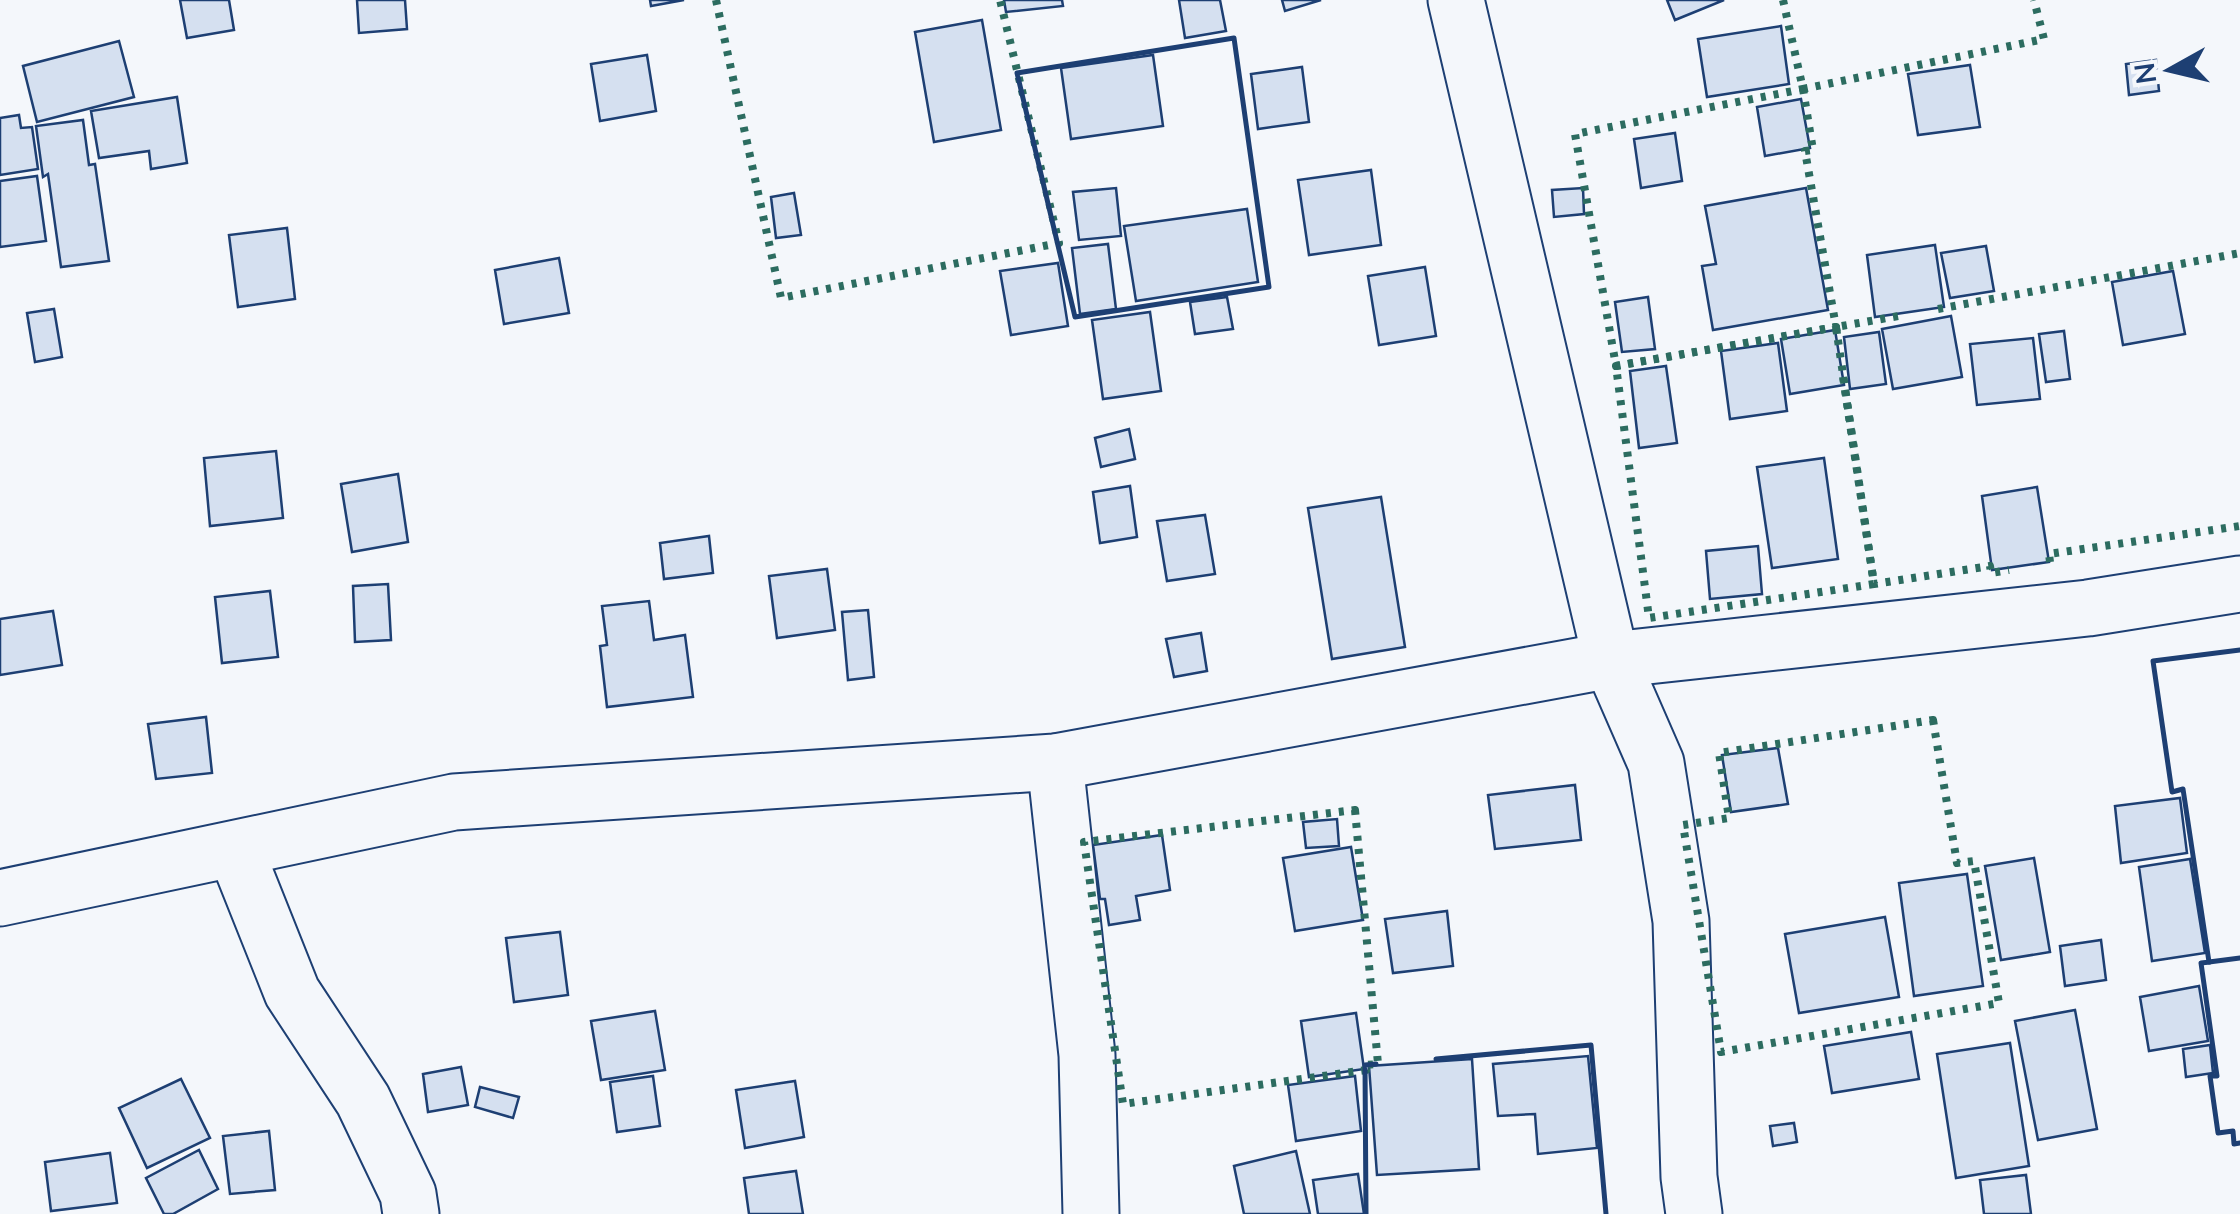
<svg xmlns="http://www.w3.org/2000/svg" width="2240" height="1214" viewBox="0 0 2240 1214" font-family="Mulish,sans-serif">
<rect width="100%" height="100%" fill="#f4f7fb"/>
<g fill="#d5e0f0" stroke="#1d3f73" stroke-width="2.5">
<path d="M180,0H229L234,30L187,38Z"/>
<path d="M357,0H405L407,29L359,33Z"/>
<path d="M650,0H684L651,6Z"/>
<path d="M1004,0H1062L1063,6L1006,12Z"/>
<path d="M1179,0H1220L1226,31L1185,38Z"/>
<path d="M1282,0H1321L1285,11Z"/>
<path d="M1667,0H1724L1675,20Z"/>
<path d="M982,20L1001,130L934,142L915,32Z"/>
<path d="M1781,26L1789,84L1707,97L1698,39Z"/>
<path d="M119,41L134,97L37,122L23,66Z"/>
<path d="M647,55L656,111L600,121L591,64Z"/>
<path d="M1153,55L1163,126L1071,139L1061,68Z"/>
<path d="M2156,60L2159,91L2129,95L2126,64Z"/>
<path d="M1970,65L1980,127L1918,135L1908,74Z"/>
<path d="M1302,67L1309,122L1258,129L1251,74Z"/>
<path d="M177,97L187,163L151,169L149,151L99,158L91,111Z"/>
<path d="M1801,99L1810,148L1765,156L1757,107Z"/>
<path d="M19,115L21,128L32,127L38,169L0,175V118Z"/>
<path d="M83,120L89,165L95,164L109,261L61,267L48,174L43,177L36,126Z"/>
<path d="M1675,133L1682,181L1641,188L1634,139Z"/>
<path d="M1371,170L1381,245L1309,255L1298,180Z"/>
<path d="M37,176L46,241L0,247V181Z"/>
<path d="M1116,188L1121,236L1079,240L1073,192Z"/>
<path d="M1583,188L1584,214L1554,217L1552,190Z"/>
<path d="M1806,188L1828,310L1713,330L1702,266L1716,264L1705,206Z"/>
<path d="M794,193L801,235L776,238L771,197Z"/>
<path d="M1247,209L1258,282L1136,301L1124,226Z"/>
<path d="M287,228L295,299L238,307L229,235Z"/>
<path d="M1108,244L1116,309L1080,314L1072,248Z"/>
<path d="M1935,245L1944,307L1875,317L1867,255Z"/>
<path d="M1986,246L1994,291L1950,298L1941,253Z"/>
<path d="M559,258L569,313L504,324L495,270Z"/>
<path d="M1058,263L1068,326L1011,335L1000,271Z"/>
<path d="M1425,267L1436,336L1379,345L1368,276Z"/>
<path d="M2173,271L2185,334L2123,345L2112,282Z"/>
<path d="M1227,297L1233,329L1195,334L1190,302Z"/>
<path d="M1648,297L1655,349L1622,352L1615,302Z"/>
<path d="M54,309L62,357L35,362L27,313Z"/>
<path d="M1150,312L1161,391L1103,399L1092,320Z"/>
<path d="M1951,316L1962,377L1893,389L1882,329Z"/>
<path d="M1835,330L1844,385L1790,394L1781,339Z"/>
<path d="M2064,331L2070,379L2046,382L2039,334Z"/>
<path d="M1879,332L1886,384L1850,389L1844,337Z"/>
<path d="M2033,338L2040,399L1977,405L1970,344Z"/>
<path d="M1778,343L1787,411L1730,419L1721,351Z"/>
<path d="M1666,366L1677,443L1639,448L1630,371Z"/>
<path d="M1129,429L1135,459L1101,467L1095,438Z"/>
<path d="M276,451L283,518L210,526L204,458Z"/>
<path d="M1824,458L1838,559L1772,568L1757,467Z"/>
<path d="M398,474L408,542L352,552L341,484Z"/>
<path d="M1130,486L1137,537L1100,543L1093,492Z"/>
<path d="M2037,487L2049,562L1992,570L1982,496Z"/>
<path d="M1381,497L1405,647L1332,659L1308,508Z"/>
<path d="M1205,515L1215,574L1167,581L1157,521Z"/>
<path d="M709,536L713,573L664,579L660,543Z"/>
<path d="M1758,546L1762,594L1710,599L1706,551Z"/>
<path d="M827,569L835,630L777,638L769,576Z"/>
<path d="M388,584L391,640L355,642L353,586Z"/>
<path d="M270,591L278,657L222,663L215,597Z"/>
<path d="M649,601L654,640L685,635L693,697L607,707L600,646L607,645L602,606Z"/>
<path d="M868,610L874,677L848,680L842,612Z"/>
<path d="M53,611L62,665L0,675V619Z"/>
<path d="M1201,633L1207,671L1174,677L1166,639Z"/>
<path d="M206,717L212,773L156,779L148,724Z"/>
<path d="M1778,748L1788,804L1731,812L1722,755Z"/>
<path d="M1575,785L1581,840L1495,849L1488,795Z"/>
<path d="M2180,798L2187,853L2121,863L2115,806Z"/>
<path d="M1337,819L1339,846L1306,848L1303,822Z"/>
<path d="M1162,835L1170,890L1136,896L1140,920L1109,925L1105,899H1100L1093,845Z"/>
<path d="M1351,847L1363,920L1295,931L1283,858Z"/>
<path d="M2034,858L2050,952L2001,960L1985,866Z"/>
<path d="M2190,859L2205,953L2152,961L2139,867Z"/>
<path d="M1967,874L1983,986L1914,996L1899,883Z"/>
<path d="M1447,911L1453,966L1393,973L1385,919Z"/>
<path d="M1885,917L1899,997L1799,1013L1785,934Z"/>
<path d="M560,932L568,995L514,1002L506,938Z"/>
<path d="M2101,940L2106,980L2065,986L2060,946Z"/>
<path d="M2199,986L2208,1041L2149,1051L2140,997Z"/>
<path d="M2075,1010L2097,1129L2038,1140L2015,1021Z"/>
<path d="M655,1011L665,1070L601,1080L591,1021Z"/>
<path d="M1356,1013L1364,1069L1309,1077L1301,1021Z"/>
<path d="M1911,1032L1919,1079L1832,1093L1824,1046Z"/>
<path d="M2010,1043L2029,1166L1956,1178L1937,1054Z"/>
<path d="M2210,1045L2213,1073L2186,1077L2183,1049Z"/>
<path d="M1588,1056L1597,1148L1538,1154L1535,1114L1498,1116L1493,1064Z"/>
<path d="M1472,1059L1479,1169L1377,1175L1369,1066Z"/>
<path d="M461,1067L468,1105L428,1112L423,1074Z"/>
<path d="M653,1076L660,1126L617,1132L610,1082Z"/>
<path d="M1355,1076L1361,1131L1296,1141L1288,1085Z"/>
<path d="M181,1079L210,1138L147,1168L119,1108Z"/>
<path d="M795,1081L804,1137L745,1148L736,1090Z"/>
<path d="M480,1087L519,1097L513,1118L475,1107Z"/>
<path d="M1794,1123L1797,1142L1773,1146L1770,1126Z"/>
<path d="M269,1131L275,1190L230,1194L223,1136Z"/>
<path d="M199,1150L218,1189L173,1214H164L146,1178Z"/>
<path d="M1296,1151L1310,1214H1244L1234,1166Z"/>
<path d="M110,1153L117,1203L51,1211L45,1162Z"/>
<path d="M796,1171L803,1214H749L744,1178Z"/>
<path d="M1358,1174L1364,1214H1318L1313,1180Z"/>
<path d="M2026,1175L2031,1214H1984L1980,1180Z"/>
</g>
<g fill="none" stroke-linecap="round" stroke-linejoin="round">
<g stroke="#1d3f73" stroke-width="59">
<g id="street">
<path d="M1456,0L1611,660L1656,763L1681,921L1689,1177L1694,1214"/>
<path d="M1055,762L1087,1055L1091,1214"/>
<path d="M235,849L292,992L363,1100L408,1194L411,1214"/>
<path d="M0,898L454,802L1055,762L1611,660L2088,608L2240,584"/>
</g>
</g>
<use href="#street" stroke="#f4f7fb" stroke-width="55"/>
<g stroke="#2c6c60" stroke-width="8" stroke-dasharray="5 8" stroke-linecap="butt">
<path d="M716,0L781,298L1059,243L1000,0"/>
<path d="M1783,0L1803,89L2044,39L2034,0"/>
<path d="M1803,89L1813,150L1805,151L1836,327L1616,366L1575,134Z"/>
<path d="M1938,309L2240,253"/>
<path d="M1836,327L1874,584L1649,618L1616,366Z"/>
<path d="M1837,334L1836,327L1899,316"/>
<path d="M1843,377L1874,584L1990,566L1991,573L2009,570"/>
<path d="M2050,562L2049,554L2240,526"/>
<path d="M1933,720L1957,863L1974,861L1999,1003L1721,1052L1683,825L1729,818L1719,753Z"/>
<path d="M1355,810L1378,1064L1365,1065L1366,1070L1123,1104L1084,842Z"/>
</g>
<g stroke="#1d3f73" stroke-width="5">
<path d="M1234,38L1269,287L1075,317L1017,73Z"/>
<path d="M2240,650L2153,661L2172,792L2183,789L2209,962L2240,958"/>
<path d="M2210,962L2201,963L2217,1076H2210L2218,1133L2233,1131L2234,1144L2240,1143"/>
<path d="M1436,1059L1591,1045L1606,1214"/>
<path d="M1366,1214L1365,1065L1376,1064"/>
</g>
</g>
<g transform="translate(2170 70) rotate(262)" stroke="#f4f7fb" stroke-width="8" paint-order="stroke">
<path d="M0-8L18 38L0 25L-18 38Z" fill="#1d3f73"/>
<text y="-15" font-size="28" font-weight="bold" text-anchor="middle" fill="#1d3f73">N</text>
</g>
</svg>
